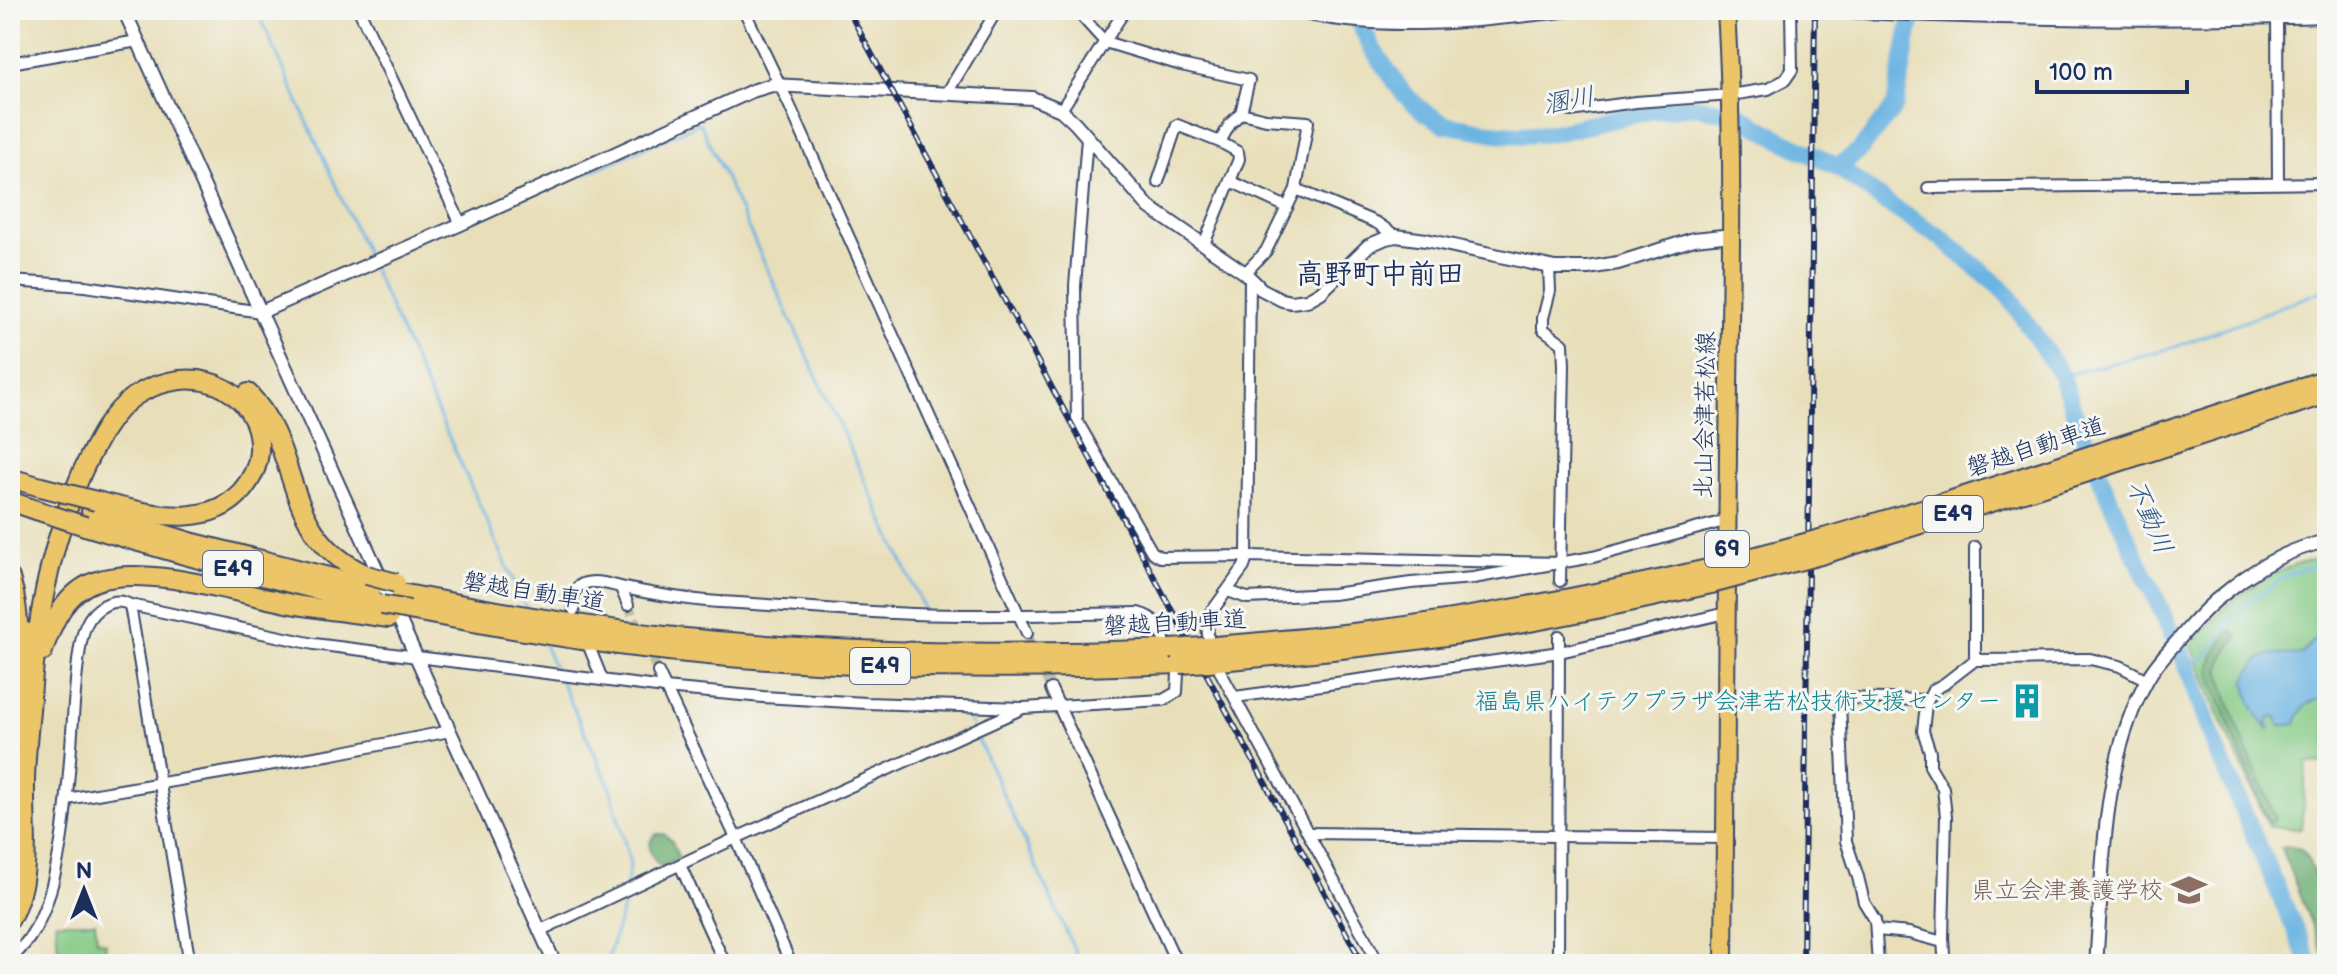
<svg xmlns="http://www.w3.org/2000/svg" width="2337" height="974" viewBox="0 0 2337 974" font-family="'Balsamiq Sans','Klee One',sans-serif">
<rect width="100%" height="100%" fill="#f6f6f2"/>
<filter id="ink" filterUnits="userSpaceOnUse"><feTurbulence type="fractalNoise" baseFrequency=".0125" numOctaves="2"/><feDisplacementMap in="SourceGraphic" scale="16" xChannelSelector="R" yChannelSelector="G"/><feConvolveMatrix kernelMatrix="1 2 1 2 8 2 1 2 1" color-interpolation-filters="sRGB"/></filter>
<filter id="wash" filterUnits="userSpaceOnUse"><feTurbulence type="fractalNoise" baseFrequency=".006" numOctaves="4" result="noise"/><feDisplacementMap in="SourceGraphic" scale="32" xChannelSelector="R" yChannelSelector="G"/><feGaussianBlur stdDeviation="1.8" result="paint"/><feColorMatrix in="noise" values="0 0 0 0 0 0 0 0 0 0 0 0 0 0 0 0 0 1.4 0 .05"/><feComposite in="paint" operator="in"/></filter>
<g filter="url(#wash)">
<rect width="100%" height="100%" fill="#e8dfba"/>
<g fill="#83c983" stroke="#4f7c70" stroke-width="2">
<path d="M2327,557V764L2307,763L2301,829L2269,827L2215,705L2191,644C2226,601 2270,565 2327,557Z"/>
<path d="M56,922H95L97,940L106,943L103,964H59Z"/>
</g>
<g fill="#6aad71" stroke="#426e68" stroke-width="2">
<path d="M2230,631H2234L2237,637C2232,646 2223,654 2221,665C2217,686 2265,792 2276,819L2271,823L2268,822L2211,678C2208,658 2218,646 2230,631Z"/>
<path d="M656,834H664L672,841L679,859L661,867C651,858 644,844 656,834Z"/>
<path d="M2286,846L2301,849L2306,855L2327,904V964L2281,848Z"/>
</g>
<path fill="#6ab4e2" stroke="#4272a0" stroke-width="2" d="M2327,614V698C2309,699 2301,707 2296,724L2280,726L2276,717L2268,719L2267,723L2270,730C2255,717 2247,698 2246,679C2265,645 2270,657 2302,654L2317,636Z"/>
<g fill="none" stroke-linecap="round" stroke-linejoin="round">
<g stroke="#6ab4e2" stroke-width="3">
<path d="M257,10L370,262"/>
<path d="M585,174L700,123L925,611"/>
<path d="M373,269L526,608"/>
<path d="M2062,376L2175,347L2327,289"/>
<path d="M542,640L555,670"/>
<path d="M2185,665L2204,659L2234,617L2252,599L2288,575L2327,561"/>
<path d="M559,677L610,787L630,863L626,887"/>
<path d="M965,712L972,726"/>
<path d="M975,733L1081,964"/>
<path d="M606,964L622,912L625,894"/>
</g>
<g stroke="#6ab4e2" stroke-width="18">
<path d="M1353,10L1372,48L1403,93L1423,111L1444,124L1501,134L1520,135L1554,133L1649,111L1696,106L1739,115L1783,141L1838,167L1889,205L1940,237L2006,292L2062,376L2075,415L2109,498L2189,670L2216,749L2310,964"/>
<path d="M1838,167L1860,150L1895,106L1913,10"/>
</g>
</g>
</g>
<g filter="url(#ink)">
<g fill="none" stroke-linecap="round" stroke-linejoin="round">
<g stroke="#bfbca8" stroke-width="10" stroke-dasharray="10 5" stroke-linecap="butt">
<path d="M628,605L658,672"/>
<path d="M1027,633L1051,689"/>
</g>
<g stroke="#3a496c" stroke-width="14">
<g id="minor">
<path d="M359,10L461,224"/>
<path d="M744,10L788,102L1027,633"/>
<path d="M1076,10L1105,42L1181,65L1249,80L1241,113L1230,124L1220,142"/>
<path d="M2277,17L2278,182"/>
<path d="M10,63L138,41"/>
<path d="M947,93L997,10"/>
<path d="M1061,110L1125,10"/>
<path d="M1570,111L1636,102L1731,95L1768,89L1785,80L1792,70L1791,10"/>
<path d="M1241,113L1266,119L1308,122L1296,189L1266,251L1245,273"/>
<path d="M1087,138L1075,286L1077,421L1152,552L1160,557L1247,556L1561,563"/>
<path d="M1230,181L1287,207"/>
<path d="M1158,182L1177,125L1220,142L1238,152L1239,159L1204,244"/>
<path d="M1928,188L2327,183"/>
<path d="M1296,189L1377,223L1396,236"/>
<path d="M1549,267L1550,291L1543,318V329L1563,344L1564,365L1560,581"/>
<path d="M10,281L85,286L261,312"/>
<path d="M1975,547V660"/>
<path d="M621,588L628,605"/>
<path d="M1228,591L1247,598L1333,594L1411,583L1473,578L1593,557L1728,520"/>
<path d="M130,605L190,964"/>
<path d="M574,610C569,594 576,582 594,582C606,582 618,587 629,589C659,595 689,600 719,602C784,605 848,612 913,614C988,617 1063,614 1138,613C1154,617 1158,624 1164,639"/>
<path d="M1208,636L1207,620L1210,614L1244,567L1247,556L1250,280"/>
<path d="M590,649L602,679"/>
<path d="M1220,671L1379,964"/>
<path d="M658,672L736,838L791,964"/>
<path d="M1051,689L1177,964"/>
<path d="M1235,697L1560,652L1726,613"/>
<path d="M67,799L333,754L450,731"/>
<path d="M1308,833L1725,838"/>
<path d="M680,865L725,964"/>
<path d="M1877,930L1909,933L1943,942"/>
<path d="M539,931L736,838L1021,709"/>
<path d="M10,961C16,953 24,946 30,937C66,884 69,768 74,704C76,684 78,642 86,625C93,609 113,595 130,605L314,644L665,688L763,697L866,703L1023,708L1163,700L1177,692L1178,673"/>
<path d="M1558,964L1559,636"/>
<path d="M1878,964L1875,920L1864,902L1858,877L1846,841L1840,702L1842,698L1927,700"/>
<path d="M1949,964L1944,955L1943,937L1946,817L1943,788L1930,766V752L1923,731L1926,704L1933,690L1944,684L1975,660L2090,659L2120,666L2147,680"/>
</g>
</g>
<g stroke="#3a496c" stroke-width="16">
<g id="tertiary">
<path d="M124,10L555,964"/>
<path d="M1291,10C1382,33 1479,21 1571,10"/>
<path d="M1820,10C1989,19 2158,21 2327,16"/>
<path d="M261,312L461,224L752,91L772,85L1032,98L1061,110L1075,123L1149,207L1245,273L1261,289L1282,300L1291,302L1307,300L1321,292L1368,246L1386,238L1396,236L1426,240L1555,268H1588L1618,263L1694,239L1732,235"/>
<path d="M2096,964C2104,870 2100,764 2148,678C2158,660 2173,647 2186,631C2198,617 2210,604 2225,593C2255,568 2288,549 2327,541"/>
</g>
</g>
<g stroke="#3a496c" stroke-width="20">
<path id="primary" d="M1724,964C1726,793 1726,622 1728,451C1730,304 1735,157 1726,10"/>
</g>
<g stroke="#3a496c" stroke-width="22">
<g id="motorway">
<path d="M248,393C305,452 277,533 367,575"/>
<path d="M10,478L41,487"/>
<path d="M10,501L36,510"/>
<path d="M91,512L194,543L372,588"/>
<path d="M85,526C183,556 282,582 382,605"/>
<path d="M1824,538L1949,501L2327,379"/>
<path d="M1824,554L2082,474L2327,394"/>
<path d="M10,578C27,630 14,689 10,742"/>
<path d="M401,593C488,610 577,626 665,636C833,654 1002,656 1170,649"/>
<path d="M409,610C466,621 524,632 582,640C780,669 980,672 1180,664"/>
<path d="M1204,647C1259,642 1314,638 1369,631C1484,616 1598,594 1712,568"/>
<path d="M43,651C52,623 66,591 97,581C146,564 240,594 291,604C323,610 356,613 389,618"/>
<path d="M1208,662C1288,655 1367,647 1446,636C1535,623 1623,604 1711,584"/>
<path d="M16,680L26,632"/>
<path d="M10,866L18,820"/>
<path d="M10,919C33,877 24,829 25,783C25,759 28,734 30,710C36,624 48,549 83,470C96,443 110,413 135,396C148,387 164,382 180,380C211,377 241,391 254,421C261,437 261,458 253,474C222,536 149,514 96,501"/>
</g>
</g>
<use href="#minor" stroke="#fff" stroke-width="10"/>
<use href="#tertiary" stroke="#fff" stroke-width="12"/>
<use href="#primary" stroke="#edc569" stroke-width="16"/>
<use href="#motorway" stroke="#edc569" stroke-width="18"/>
<g stroke="#1b2f5e" stroke-width="6">
<g id="rail">
<path d="M848,10L1363,964"/>
<path d="M1803,964L1815,10"/>
</g>
</g>
<use href="#rail" stroke="#f6f6f2" stroke-width="3" stroke-dasharray="9" stroke-linecap="butt"/>
<g stroke="#3a496c" stroke-width="22" stroke-linecap="butt">
<g id="motorway-bridge">
<path d="M41,487L96,501"/>
<path d="M36,510L85,526"/>
<path d="M1712,568L1824,538"/>
<path d="M367,575L396,583"/>
<path d="M1711,584L1824,554"/>
<path d="M382,605L409,610"/>
<path d="M1170,649L1204,647"/>
<path d="M1180,664L1208,662"/>
</g>
</g>
<use href="#motorway-bridge" stroke="#edc569" stroke-width="18"/>
</g>
</g>
<defs>
<g id="building-bare" transform="scale(2.76)"><path d="M-4-6H4V6H1V3H-1V6H-4ZM-2.5-4.3h1.7v1.8h-1.7ZM.8-4.3h1.7v1.8H.8ZM-2.5-1h1.7V.8h-1.7ZM.8-1h1.7V.8H.8Z" fill="#0f9aa8" stroke="#f6f6f2" stroke-width="2.5" paint-order="stroke"/></g>
<g id="school-bare" transform="scale(2.76)"><path d="M0-5L7-2L0 1L-7-2ZM-4 1L0 2.5L4 1V4Q0 6-4 4Z" fill="#8d6e63" stroke="#f6f6f2" stroke-width="2.5" paint-order="stroke"/></g>
</defs>
<g fill-rule="evenodd">
<use href="#building-bare" x="2027" y="701"/>
<use href="#school-bare" x="2189" y="890"/>
</g>
<g text-anchor="middle" dominant-baseline="central" stroke-width="6" stroke-linejoin="round" paint-order="stroke">
<g fill="#f6f6f2" stroke="#5d6b8a" stroke-width="2">
<rect x="1923" y="496" width="60" height="36" rx="6"/>
<rect x="1705" y="531" width="44" height="36" rx="6"/>
<rect x="203" y="551" width="60" height="36" rx="6"/>
<rect x="850" y="648" width="60" height="36" rx="6"/>
</g>
<g font-size="22" font-weight="bold" fill="#1b2f5e">
<text x="1953" y="514">E49</text>
<text x="1727" y="549">69</text>
<text x="233" y="569">E49</text>
<text x="880" y="666">E49</text>
</g>
<g font-size="24" fill="#1b2f5e" stroke="#f6f6f2">
<text transform="translate(1705 415) rotate(-89)">北山会津若松線</text>
<text transform="translate(2036 447) rotate(-18)">磐越自動車道</text>
<text transform="translate(534 592) rotate(9)">磐越自動車道</text>
<text transform="translate(1175 623) rotate(-3)">磐越自動車道</text>
</g>
<g font-size="24" fill="#0d838f" stroke="#f6f6f2" text-anchor="end">
<text x="2001" y="701">福島県ハイテクプラザ会津若松技術支援センター</text>
</g>
<g font-size="24" fill="#785e54" stroke="#f6f6f2" text-anchor="end">
<text x="2163" y="890">県立会津養護学校</text>
</g>
<g font-size="26" font-style="italic" fill="#335786" stroke="#f6f6f2">
<text transform="translate(1569 101) rotate(-10)">溷川</text>
<text transform="translate(2149 517) rotate(67)">不動川</text>
</g>
<g font-size="28" font-weight="bold" fill="#1b2f5e" stroke="#f6f6f2">
<text x="1380" y="274">高野町中前田</text>
</g>
</g>
<rect width="2337" height="974" fill="none" stroke="#f6f6f2" stroke-width="40"/>
<g transform="translate(84 890)" stroke="#f6f6f2" stroke-width="6" paint-order="stroke">
<path d="M0-6L14 30L0 20L-14 30Z" fill="#1b2f5e"/>
<text y="-12" font-size="22" font-weight="bold" text-anchor="middle" fill="#1b2f5e">N</text>
</g>
<path d="M2037 80v12h150v-12" fill="none" stroke="#1b2f5e" stroke-width="4"/>
<text x="2049" y="80" font-size="24" fill="#1b2f5e" stroke="#f6f6f2" stroke-width="6" paint-order="stroke">100 m</text>
</svg>
